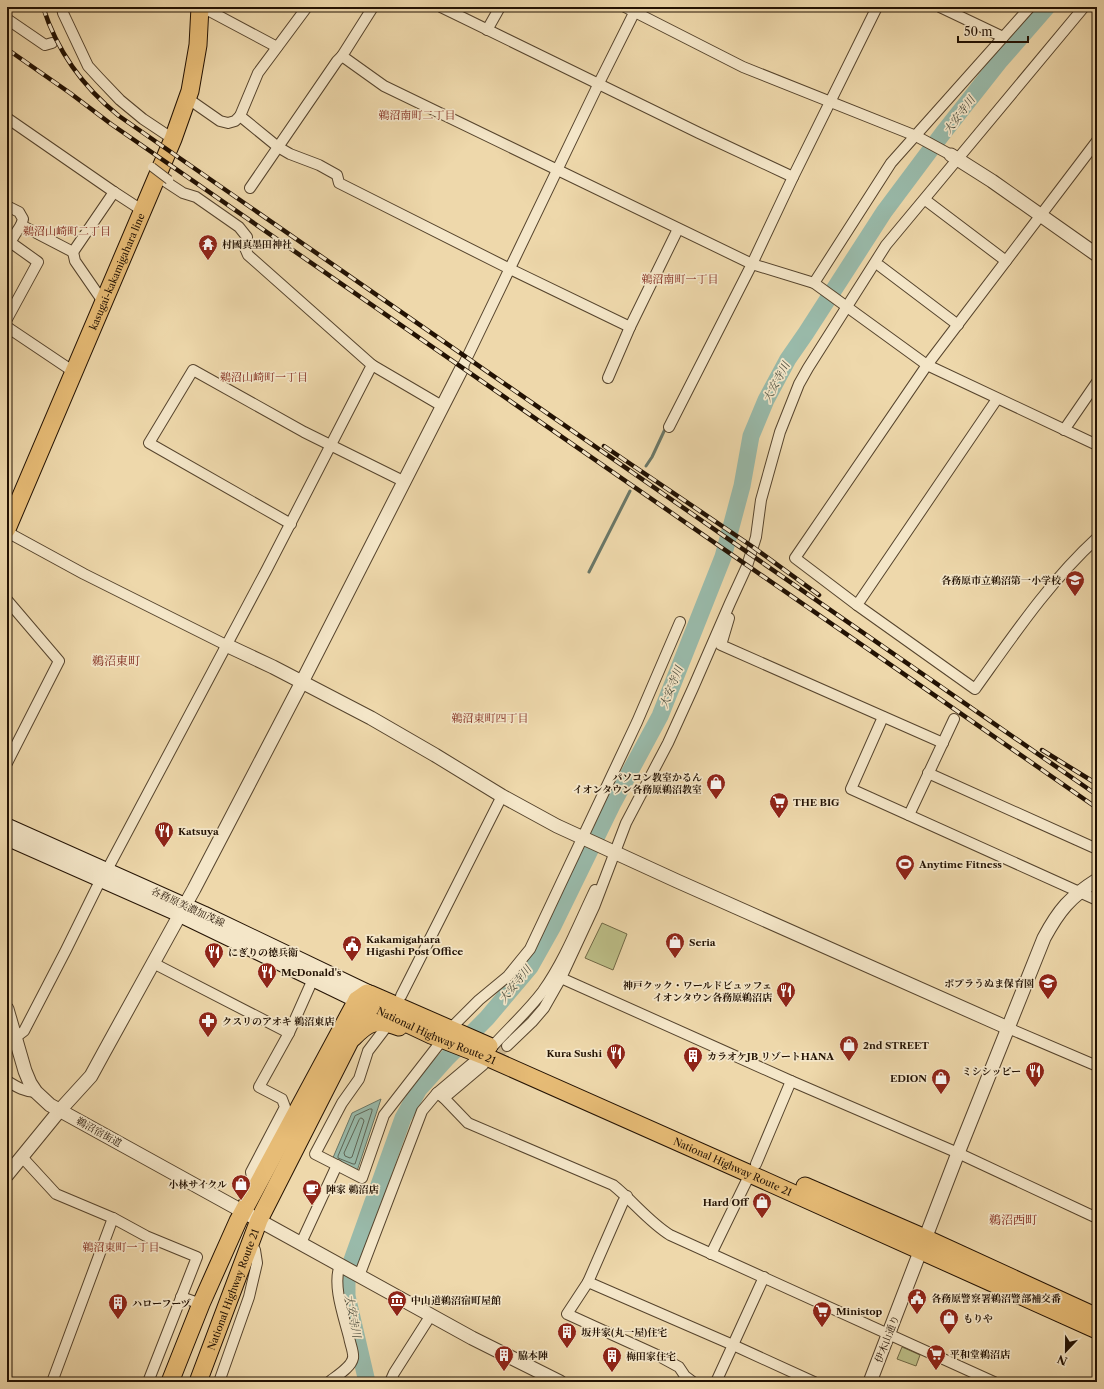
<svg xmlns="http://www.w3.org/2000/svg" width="1104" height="1389" viewBox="0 0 1104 1389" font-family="'Libre Caslon Text','Noto Serif JP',serif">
<rect width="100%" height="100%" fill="#eed8ab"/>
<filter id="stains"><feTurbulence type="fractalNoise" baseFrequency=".005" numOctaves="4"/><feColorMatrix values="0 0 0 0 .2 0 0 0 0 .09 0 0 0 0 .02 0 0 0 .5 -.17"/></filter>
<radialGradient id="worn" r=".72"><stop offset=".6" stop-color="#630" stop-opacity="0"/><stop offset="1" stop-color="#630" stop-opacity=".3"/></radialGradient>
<g fill="#bcbe87" stroke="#706845">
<path d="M602,923L627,934L613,970L585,958Z"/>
<path d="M902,1347L920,1355L916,1366L897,1359Z"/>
</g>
<path fill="#99baaa" stroke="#6a7767" d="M381,1099L357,1171L332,1160L352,1113Z"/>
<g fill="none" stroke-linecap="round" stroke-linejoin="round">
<g stroke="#5e6656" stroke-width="1">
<path d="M370,1109H372V1111L355,1164H353L338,1158V1156L355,1116Z"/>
<path d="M361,1118L363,1119L364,1121L352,1157L350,1158L345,1156L344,1153L359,1120Z"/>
</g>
<g stroke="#6a7767" stroke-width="3">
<path d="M646,466L652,457L666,427"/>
<path d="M589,572L630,491"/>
</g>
<path stroke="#99baaa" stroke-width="17" d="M367,1382L347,1296V1281L352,1260L403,1118L419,1089L446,1059L487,1018L530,967L553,926L612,805L660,716L723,557L742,486L751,436L766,400L788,359L806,333L884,212L943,133L999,62L1047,7"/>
<path stroke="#d0ba92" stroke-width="10" stroke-dasharray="10 5" stroke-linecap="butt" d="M488,1062L507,1046"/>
<g stroke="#56442d" stroke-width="12">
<g id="minor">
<path d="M62,7L63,13L88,66L99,78L120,100L143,119L173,139"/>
<path d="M202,7L277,47"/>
<path d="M307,7L258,73L240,116L278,147L290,154L319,165L337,175L339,183L510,269L630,327L678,229"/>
<path d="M373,7L342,56L384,86L752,264L814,283L927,365L1097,445"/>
<path d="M441,7L699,133L793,177"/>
<path d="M625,7L743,67L916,136L951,155"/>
<path d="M940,7L1003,37"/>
<path d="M7,19L45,45L52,43"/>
<path d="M487,30L500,7"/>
<path d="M187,98L220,121L228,123L235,121L240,116"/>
<path d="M7,118L114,192L137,207L143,209"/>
<path d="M250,188L337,61L342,56"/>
<path d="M928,202L1006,261"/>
<path d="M7,206L19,212L23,219L21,225L7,247"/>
<path d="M21,225L73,252L114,192"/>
<path d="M73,252L75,261L104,303"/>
<path d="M880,266L958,325"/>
<path d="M814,283L891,163L1030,7"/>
<path d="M7,319L38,262L10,242"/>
<path d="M7,327L74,372"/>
<path d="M372,365L442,406"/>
<path d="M462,368L599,83L637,7"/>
<path d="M608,378L630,327"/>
<path d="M997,399L857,605L975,689C1013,636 1049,582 1097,538"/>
<path d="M669,427L752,264L793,177L877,7"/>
<path d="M1064,430L1097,382"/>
<path d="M291,524L149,443L193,370L304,432L405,482"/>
<path d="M7,532L84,574L226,645"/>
<path d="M7,600L59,661L7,763"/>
<path d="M857,605L795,558L927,365L1097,141"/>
<path d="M729,618L721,645L943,743"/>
<path d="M883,717L851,789L1097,900"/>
<path d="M928,773L1097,849"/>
<path d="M909,815L954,719"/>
<path d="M107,870L267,569L372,365L248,255L245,248L247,237L239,227L196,197L183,193L157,176"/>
<path d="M153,963L289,1033"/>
<path d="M561,978L791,1081L958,1153L1097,1218"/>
<path d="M401,996L502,796"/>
<path d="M1008,1028L1097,1066"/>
<path d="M450,1029L479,1000L508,976L530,949L637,722L680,622"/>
<path d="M384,1030L368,1051L359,1079L342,1103L315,1154L362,1178L384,1115L443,1039"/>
<path d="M16,1037L24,1031L66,950L101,879"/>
<path d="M507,1046L532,1022L544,1008L561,978L594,907L626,823L668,743L693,688L730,603L747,566L756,537L761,500L780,432L799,384L808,368L886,245L1084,7"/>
<path d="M492,1047C509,1028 528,1011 543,991C565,960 579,923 595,890"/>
<path d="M7,1081C17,1087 25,1092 36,1092"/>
<path d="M437,1093L482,1055"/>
<path d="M444,1098L468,1123L613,1185C633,1201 649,1222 670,1235L994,1382"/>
<path d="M22,1157L56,1194L113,1218L146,1236L197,1257L148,1382"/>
<path d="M756,1164L791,1081"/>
<path d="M254,1190L251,1172L285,1107L282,1099L259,1087L289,1033L313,979"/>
<path d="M627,1196L623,1202L588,1282L567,1314L657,1355L679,1367L685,1376L693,1382"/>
<path d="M301,1243L337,1165"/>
<path d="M711,1254L750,1174"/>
<path d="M359,1276L422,1111L437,1093L444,1098L483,1065"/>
<path d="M588,1282L733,1345L814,1382"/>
<path d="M181,1297L201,1304"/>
<path d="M52,1382L113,1218"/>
<path d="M219,1382L249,1297L257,1263L255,1250L251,1244"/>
<path d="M329,1382C336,1376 351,1368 353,1358C354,1352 350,1344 349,1337C344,1317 332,1285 340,1265"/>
<path d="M390,1382L394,1373L431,1315"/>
<path d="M716,1382L764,1277"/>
</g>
</g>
<g stroke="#56442d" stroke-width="15">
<g id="tertiary">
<path d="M951,155L992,181L1097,255"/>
<path d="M226,645L273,667L371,718L435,755L502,796L557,826L677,881L1008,1028"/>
<path d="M7,1009L25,1071L30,1083L36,1092L50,1105L472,1338L560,1382"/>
<path d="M7,1175L60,1110L91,1076L103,1054L194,889L302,682L462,368"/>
<path d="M870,1382L958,1153L1044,938C1059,910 1070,897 1097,880"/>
</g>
</g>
<g stroke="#231203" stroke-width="17">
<g id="secondary">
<path d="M7,826L204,914L367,992"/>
<path d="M7,838L181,915L357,1000"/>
</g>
</g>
<g stroke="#231203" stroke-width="19">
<g id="primary">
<path id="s1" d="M7,529L173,139L190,91L198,45L200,7"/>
</g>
</g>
<g stroke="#231203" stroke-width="19">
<g id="trunk">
<path d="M370,994L489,1046"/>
<path id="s2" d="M357,1000L431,1035L482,1055L750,1174L1097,1330"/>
<path d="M353,1038C369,1021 377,1019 399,1027"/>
<path d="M805,1186L925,1238L1097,1317"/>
<path d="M170,1382L201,1304L238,1221L357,1000L367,993"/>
<path id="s3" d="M198,1382L259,1220L350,1041L367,1004V999"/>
</g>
</g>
<use href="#minor" stroke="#f4e6c8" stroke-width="10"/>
<use href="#tertiary" stroke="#f4e6c8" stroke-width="13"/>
<use href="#secondary" stroke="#f4e6c8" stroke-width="15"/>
<use href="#primary" stroke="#e7bc76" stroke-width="17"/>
<use href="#trunk" stroke="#e7bc76" stroke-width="17"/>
<g stroke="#231203" stroke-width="4.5">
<g id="rail">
<path d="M43,7C57,51 84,88 119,116L1097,795"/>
<path d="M7,49L70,93L111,124L1097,808"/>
<path d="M604,446L753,547L819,595"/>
<path d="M1042,750L1097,784"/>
</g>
</g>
<use href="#rail" stroke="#f4e6c8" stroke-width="3" stroke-dasharray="9" stroke-linecap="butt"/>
<g stroke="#56442d" stroke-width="10" stroke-linecap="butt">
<path id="pedestrian-bridge" d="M152,167L169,180"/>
</g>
<use href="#pedestrian-bridge" stroke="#f4e6c8" stroke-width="8"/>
</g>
<defs>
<g id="temple-pin" transform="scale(1)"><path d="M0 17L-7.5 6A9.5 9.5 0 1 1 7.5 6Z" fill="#8f2418" stroke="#f4e6c8"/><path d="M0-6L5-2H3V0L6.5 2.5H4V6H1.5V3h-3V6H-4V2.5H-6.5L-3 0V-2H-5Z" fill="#fff"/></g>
<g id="school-pin" transform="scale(1)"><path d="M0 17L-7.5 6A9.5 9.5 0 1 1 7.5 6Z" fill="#8f2418" stroke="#f4e6c8"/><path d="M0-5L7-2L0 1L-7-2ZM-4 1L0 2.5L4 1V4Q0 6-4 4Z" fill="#fff"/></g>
<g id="shop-pin" transform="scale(1)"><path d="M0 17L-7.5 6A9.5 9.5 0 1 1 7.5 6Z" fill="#8f2418" stroke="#f4e6c8"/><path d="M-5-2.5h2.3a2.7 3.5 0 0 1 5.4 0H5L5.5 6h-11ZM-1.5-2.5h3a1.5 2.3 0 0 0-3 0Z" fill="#fff"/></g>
<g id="supermarket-pin" transform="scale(1)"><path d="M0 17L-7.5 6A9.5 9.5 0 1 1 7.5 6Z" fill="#8f2418" stroke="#f4e6c8"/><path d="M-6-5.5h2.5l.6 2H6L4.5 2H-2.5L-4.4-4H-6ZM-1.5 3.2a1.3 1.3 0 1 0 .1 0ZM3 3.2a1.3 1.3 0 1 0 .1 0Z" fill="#fff"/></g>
<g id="restaurant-pin" transform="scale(1)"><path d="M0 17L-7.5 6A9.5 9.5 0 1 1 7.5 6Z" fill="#8f2418" stroke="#f4e6c8"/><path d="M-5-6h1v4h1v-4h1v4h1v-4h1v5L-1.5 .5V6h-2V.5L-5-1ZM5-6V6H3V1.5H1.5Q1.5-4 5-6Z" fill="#fff"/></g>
<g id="stadium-pin" transform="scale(1)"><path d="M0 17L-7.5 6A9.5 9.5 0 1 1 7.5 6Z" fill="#8f2418" stroke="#f4e6c8"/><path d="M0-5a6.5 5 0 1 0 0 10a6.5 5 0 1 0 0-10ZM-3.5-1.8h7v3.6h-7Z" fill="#fff"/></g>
<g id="civic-pin" transform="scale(1)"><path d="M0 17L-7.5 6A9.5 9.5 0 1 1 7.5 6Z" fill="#8f2418" stroke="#f4e6c8"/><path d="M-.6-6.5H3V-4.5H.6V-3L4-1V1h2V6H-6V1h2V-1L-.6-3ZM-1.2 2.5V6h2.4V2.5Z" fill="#fff"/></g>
<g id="pharmacy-pin" transform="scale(1)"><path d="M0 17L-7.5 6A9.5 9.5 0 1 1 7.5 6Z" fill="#8f2418" stroke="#f4e6c8"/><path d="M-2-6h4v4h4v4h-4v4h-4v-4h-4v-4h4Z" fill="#fff"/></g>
<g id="building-pin" transform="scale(1)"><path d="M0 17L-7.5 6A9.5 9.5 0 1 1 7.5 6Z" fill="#8f2418" stroke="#f4e6c8"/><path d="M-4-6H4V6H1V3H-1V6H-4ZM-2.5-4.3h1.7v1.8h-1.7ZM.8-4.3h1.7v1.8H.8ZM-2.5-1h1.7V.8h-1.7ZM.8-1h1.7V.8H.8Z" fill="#fff"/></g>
<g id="cafe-pin" transform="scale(1)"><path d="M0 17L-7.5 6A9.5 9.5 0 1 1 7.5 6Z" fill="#8f2418" stroke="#f4e6c8"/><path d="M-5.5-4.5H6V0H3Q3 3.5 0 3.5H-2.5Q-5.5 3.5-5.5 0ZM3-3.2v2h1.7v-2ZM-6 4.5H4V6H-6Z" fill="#fff"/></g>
<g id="museum-pin" transform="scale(1)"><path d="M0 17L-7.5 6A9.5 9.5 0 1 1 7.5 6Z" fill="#8f2418" stroke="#f4e6c8"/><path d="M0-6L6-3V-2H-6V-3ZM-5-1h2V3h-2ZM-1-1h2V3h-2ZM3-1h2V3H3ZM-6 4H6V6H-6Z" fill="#fff"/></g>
</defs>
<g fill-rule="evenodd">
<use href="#temple-pin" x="208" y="244"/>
<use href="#school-pin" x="1075" y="580"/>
<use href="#shop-pin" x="716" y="783"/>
<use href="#supermarket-pin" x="779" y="802"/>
<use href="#restaurant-pin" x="164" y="831"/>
<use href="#stadium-pin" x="905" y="864"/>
<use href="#shop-pin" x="675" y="942"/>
<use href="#civic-pin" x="352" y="945"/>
<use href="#restaurant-pin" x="214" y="952"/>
<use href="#restaurant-pin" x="267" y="972"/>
<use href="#school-pin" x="1048" y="983"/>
<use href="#restaurant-pin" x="786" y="991"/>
<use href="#pharmacy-pin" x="208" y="1021"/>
<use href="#shop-pin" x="849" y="1045"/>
<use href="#restaurant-pin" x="616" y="1053"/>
<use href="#building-pin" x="693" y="1056"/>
<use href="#restaurant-pin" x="1035" y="1071"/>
<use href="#shop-pin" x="941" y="1078"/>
<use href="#shop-pin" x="241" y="1184"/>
<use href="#cafe-pin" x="312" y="1189"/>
<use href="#shop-pin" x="762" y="1202"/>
<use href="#civic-pin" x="917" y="1298"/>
<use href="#museum-pin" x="397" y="1300"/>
<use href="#building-pin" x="118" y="1303"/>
<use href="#supermarket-pin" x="822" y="1311"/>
<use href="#shop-pin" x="949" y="1318"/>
<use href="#building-pin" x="567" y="1332"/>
<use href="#supermarket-pin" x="936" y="1354"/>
<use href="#building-pin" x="504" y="1355"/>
<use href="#building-pin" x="612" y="1356"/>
</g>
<g text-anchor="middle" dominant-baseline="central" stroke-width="3.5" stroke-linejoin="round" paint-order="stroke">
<g font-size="10" font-weight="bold" fill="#231203" stroke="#f4e6c8" text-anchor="start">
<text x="222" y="244">村國真墨田神社</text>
<text x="1061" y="580" text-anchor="end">各務原市立鵜沼第一小学校</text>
<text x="702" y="777" text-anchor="end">パソコン教室かるん<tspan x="702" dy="12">イオンタウン各務原鵜沼教室</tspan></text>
<text x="793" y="802">THE BIG</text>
<text x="178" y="831">Katsuya</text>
<text x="919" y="864">Anytime Fitness</text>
<text x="366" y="939">Kakamigahara<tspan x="366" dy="12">Higashi Post Office</tspan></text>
<text x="689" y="942">Seria</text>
<text x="228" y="952">にぎりの徳兵衛</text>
<text x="281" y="972">McDonald's</text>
<text x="1034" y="983" text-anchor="end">ポプラうぬま保育園</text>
<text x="772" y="985" text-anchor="end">神戸クック・ワールドビュッフェ<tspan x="772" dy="12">イオンタウン各務原鵜沼店</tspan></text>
<text x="222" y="1021">クスリのアオキ 鵜沼東店</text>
<text x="863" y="1045">2nd STREET</text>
<text x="602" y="1053" text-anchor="end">Kura Sushi</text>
<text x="707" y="1056">カラオケJB リゾートHANA</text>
<text x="1021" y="1071" text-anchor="end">ミシシッピー</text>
<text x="927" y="1078" text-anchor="end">EDION</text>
<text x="227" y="1184" text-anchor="end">小林サイクル</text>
<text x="326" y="1189">陣家 鵜沼店</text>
<text x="748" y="1202" text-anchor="end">Hard Off</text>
<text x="931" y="1298">各務原警察署鵜沼警部補交番</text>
<text x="411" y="1300">中山道鵜沼宿町屋館</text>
<text x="132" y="1303">ハローフーヅ</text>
<text x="836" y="1311">Ministop</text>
<text x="963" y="1318">もりや</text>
<text x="581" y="1332">坂井家(丸一屋)住宅</text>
<text x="950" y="1354">平和堂鵜沼店</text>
<text x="518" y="1355">脇本陣</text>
<text x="626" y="1356">梅田家住宅</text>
</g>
<g font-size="10" fill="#231203" stroke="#f4e6c8">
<text stroke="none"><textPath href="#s1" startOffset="280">kasugai-kakamigahara line</textPath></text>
<text transform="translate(188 907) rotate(25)">各務原美濃加茂線</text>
<text stroke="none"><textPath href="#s2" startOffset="87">National Highway Route 21</textPath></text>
<text transform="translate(99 1132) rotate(29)">鵜沼宿街道</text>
<text stroke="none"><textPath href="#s2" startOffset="411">National Highway Route 21</textPath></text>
<text stroke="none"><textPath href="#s3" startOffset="99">National Highway Route 21</textPath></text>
<text transform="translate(887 1339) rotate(-69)">伊木山通り</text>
</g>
<g font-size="11" fill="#7a1f14" stroke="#f4e6c8">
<text x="417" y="115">鵜沼南町二丁目</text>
<text x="67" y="231">鵜沼山崎町二丁目</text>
<text x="680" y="279">鵜沼南町一丁目</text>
<text x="264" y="377">鵜沼山崎町一丁目</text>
<text x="490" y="718">鵜沼東町四丁目</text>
<text x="121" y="1247">鵜沼東町一丁目</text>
</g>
<g font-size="11" font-style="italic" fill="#4c4d3d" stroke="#f4e6c8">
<text transform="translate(959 115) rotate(-53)">大安寺川</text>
<text transform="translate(776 382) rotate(-62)">大安寺川</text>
<text transform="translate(671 687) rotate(-68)">大安寺川</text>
<text transform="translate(515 984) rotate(-51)">大安寺川</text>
<text transform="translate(353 1316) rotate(79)">大安寺川</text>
</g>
<g font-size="12" fill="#7a1f14" stroke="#f4e6c8">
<text x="116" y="660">鵜沼東町</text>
<text x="1013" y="1219">鵜沼西町</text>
</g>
</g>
<rect width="1104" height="1389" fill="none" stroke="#eed8ab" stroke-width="24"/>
<rect x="8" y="8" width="1088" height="1373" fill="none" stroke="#231203" stroke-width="2"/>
<rect x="12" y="12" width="1080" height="1365" fill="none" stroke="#231203"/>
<g transform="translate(1066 1351) rotate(202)" stroke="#f4e6c8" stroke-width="3" paint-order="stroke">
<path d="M0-3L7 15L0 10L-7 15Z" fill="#231203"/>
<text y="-6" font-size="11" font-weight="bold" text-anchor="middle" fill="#231203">N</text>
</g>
<path d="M958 36v6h70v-6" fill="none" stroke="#231203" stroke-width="2"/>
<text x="964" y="36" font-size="12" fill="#231203" stroke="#f4e6c8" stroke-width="3" paint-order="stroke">50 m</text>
<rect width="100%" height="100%" filter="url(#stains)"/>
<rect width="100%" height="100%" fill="url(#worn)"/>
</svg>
